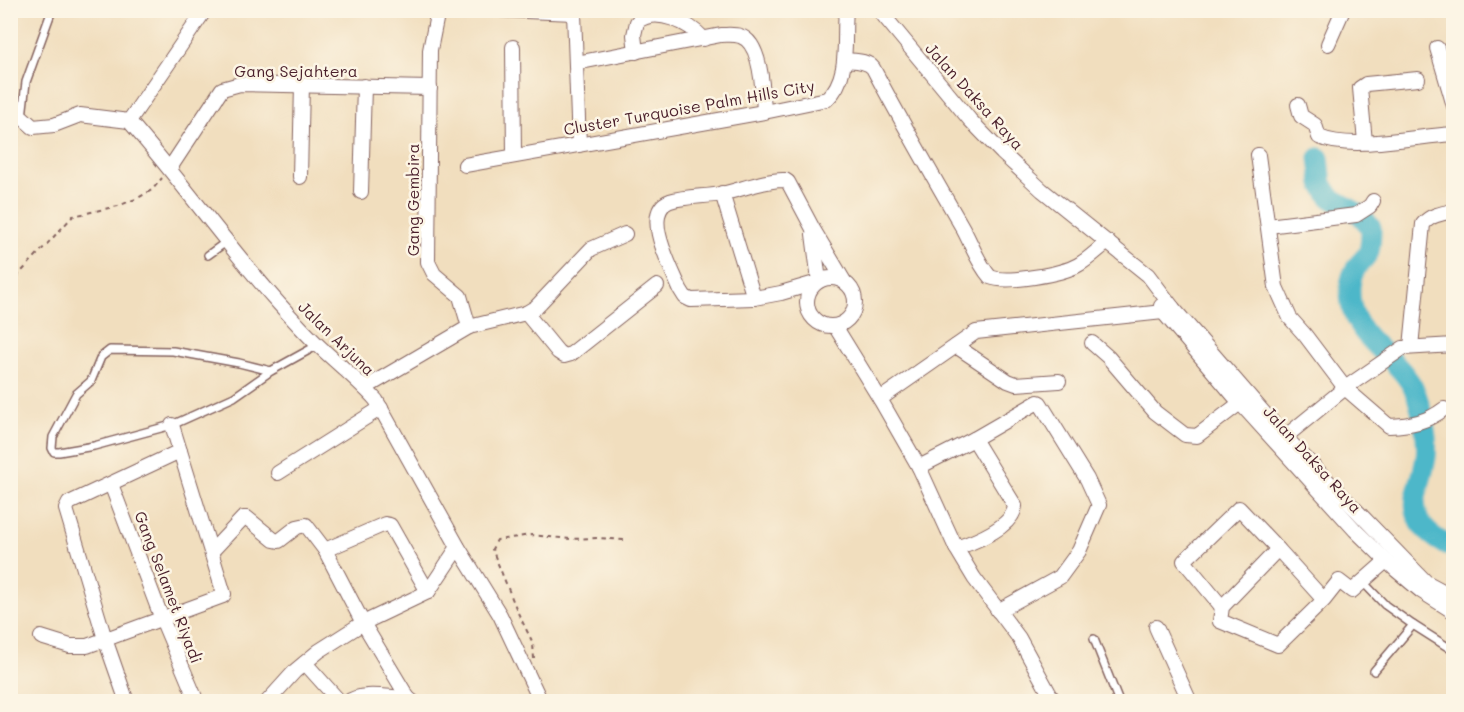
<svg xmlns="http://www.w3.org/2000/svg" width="1464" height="712" viewBox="0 0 1464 712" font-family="Mali,sans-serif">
<rect width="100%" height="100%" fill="#fcf5e5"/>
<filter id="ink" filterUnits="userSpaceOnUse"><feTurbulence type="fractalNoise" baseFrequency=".0167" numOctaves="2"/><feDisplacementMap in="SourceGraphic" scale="12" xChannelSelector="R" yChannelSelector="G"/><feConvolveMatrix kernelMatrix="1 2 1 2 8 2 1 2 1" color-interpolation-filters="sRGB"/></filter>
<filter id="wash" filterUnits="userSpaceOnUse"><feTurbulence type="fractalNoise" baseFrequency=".008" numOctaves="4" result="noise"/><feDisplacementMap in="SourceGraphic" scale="24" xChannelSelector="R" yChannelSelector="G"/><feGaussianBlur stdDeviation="1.35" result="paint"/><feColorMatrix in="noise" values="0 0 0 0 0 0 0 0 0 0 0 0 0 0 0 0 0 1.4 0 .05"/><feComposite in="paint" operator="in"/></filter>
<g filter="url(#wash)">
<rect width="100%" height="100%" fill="#f1debe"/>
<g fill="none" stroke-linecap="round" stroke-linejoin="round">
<path stroke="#4db7c9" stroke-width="21" d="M1319,158L1322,184L1331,198L1361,215L1371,228C1371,235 1371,243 1369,251C1367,256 1362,261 1358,265C1349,277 1349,290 1351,304C1359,347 1408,359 1419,403C1424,420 1428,440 1426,457C1424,471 1419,484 1416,497C1411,523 1433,539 1454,548"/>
</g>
</g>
<g filter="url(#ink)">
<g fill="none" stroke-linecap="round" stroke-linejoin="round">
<g stroke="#84625e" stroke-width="10">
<g id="service">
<path d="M22,117L26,82L52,10"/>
<path d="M208,255L226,242"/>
<path d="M271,371L239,363L173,351L110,350L101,357L91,381L76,394L53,437L52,448L54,452H59L94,446L172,425L234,397L271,371L318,345"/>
<path d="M1363,582L1385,605L1413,625L1374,671"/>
<path d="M1413,625L1454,651"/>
<path d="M1094,639L1119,702"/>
</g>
</g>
<g stroke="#84625e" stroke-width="16">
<g id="minor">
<path d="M499,10L574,13L579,145"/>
<path d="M879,10L970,120L1002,153L1042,190L1148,275L1173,308L1285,437L1426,582L1454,597"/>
<path d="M1328,44L1343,10"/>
<path d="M513,47L514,156"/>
<path d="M1437,48L1454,106"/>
<path d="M636,52L634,35L637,22C656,6 689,23 704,39"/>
<path d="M845,60C855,61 867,60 873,68C901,121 931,173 961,225C971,242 977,262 990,277C1006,284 1062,274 1078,265C1089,259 1098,249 1108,242"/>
<path d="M576,63L721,35C727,35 734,34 740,36C762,42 763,94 764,112"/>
<path d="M1298,105L1301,116L1315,125L1319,137C1351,151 1417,136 1454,134"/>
<path d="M22,117L33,127L54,125L80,115L129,121C179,178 223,240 273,297C288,314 303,331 320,347C338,364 359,381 376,400L458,547L500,615L541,702"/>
<path d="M129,121L205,10"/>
<path d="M1365,142L1360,88L1366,84L1418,79"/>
<path d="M1258,155L1276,287L1290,318L1305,335L1345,388L1389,426C1411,425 1427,422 1444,409"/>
<path d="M465,165L764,112L827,99C851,77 843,40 846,10"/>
<path d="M170,168L222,89L240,84L430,88"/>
<path d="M300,177L302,84"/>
<path d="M361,192L364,86"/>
<path d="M722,193L754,298"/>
<path d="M1268,226L1356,215L1370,206L1373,201"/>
<path d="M813,234L819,281"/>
<circle cx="831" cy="302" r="24"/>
<path d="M815,283L781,293L754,298L691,300L685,297L680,289C672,269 640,212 670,201C686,196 705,197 721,194C740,190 767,179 785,180L788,182L813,229L844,281"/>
<path d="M1161,306L1163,312L1240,403L1355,530L1396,570L1421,591L1454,612"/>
<path d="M526,313L558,352L564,356L571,354L657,286"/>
<path d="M835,326L880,399"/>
<path d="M469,327L526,313L536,307L591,249L625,234"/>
<path d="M1092,343L1108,357L1155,412L1185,435L1197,436L1240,403"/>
<path d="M956,346L1008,381L1016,384L1059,381"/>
<path d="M1411,347L1423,224C1430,215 1443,213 1454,211"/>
<path d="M365,388L469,327L460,296L434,274L428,262L430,50L438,10"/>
<path d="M172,425L180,451"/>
<path d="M1285,437L1345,388L1403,348L1454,345"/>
<path d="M919,467L974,439L1038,402L1040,403L1087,479L1099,505L1079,551L1060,577L998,611"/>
<path d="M278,473L381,408"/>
<path d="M111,484L162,619L197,702"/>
<path d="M956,548C974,542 1013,527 1015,506L974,439"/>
<path d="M325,550L385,524L390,525L428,592"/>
<path d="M212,551L243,518H247L274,540L279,541L297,527L306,525L325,550L363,623L408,698"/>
<path d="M1324,600L1278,645L1220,621L1222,607L1278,549L1324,600L1339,581L1352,591L1386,561"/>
<path d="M1222,607L1184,561L1239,508L1278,549"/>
<path d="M1156,627L1190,702"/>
<path d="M41,637L70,646H87L223,596L224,594L180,451L69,503L66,509L105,639L127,702"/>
<path d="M305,663L340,702"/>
<path d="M267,702L295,671L319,651L363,623L428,592L458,547"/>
<path d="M348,702C361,691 391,698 408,698L413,702"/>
<path d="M1054,702L1019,638L974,578L956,548L919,467L880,399L976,332L1163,312L1173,308"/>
</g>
</g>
<g stroke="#84625e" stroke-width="2" stroke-dasharray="4.5 4.5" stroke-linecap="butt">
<path d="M10,284L73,216L118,206L138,198L152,190L162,178"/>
<path d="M534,659L533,643L518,613L492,549L497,540L531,535L570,539L598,538L624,540"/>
</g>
<use href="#service" stroke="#fff" stroke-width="7"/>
<use href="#minor" stroke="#fff" stroke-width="14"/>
</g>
</g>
<g text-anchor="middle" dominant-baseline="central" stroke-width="5" stroke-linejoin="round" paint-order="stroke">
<g font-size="16" fill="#4a1f2b" stroke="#fcf5e5">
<text x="296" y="70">Gang Sejahtera</text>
<text transform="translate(975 96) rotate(48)">Jalan Daksa Raya</text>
<text transform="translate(689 107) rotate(-10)">Cluster Turquoise Palm Hills City</text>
<text transform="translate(412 200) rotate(-90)">Gang Gembira</text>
<text transform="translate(337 338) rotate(44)">Jalan Arjuna</text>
<text transform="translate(1313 459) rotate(48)">Jalan Daksa Raya</text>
<text transform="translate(169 587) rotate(69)">Gang Selamet Riyadi</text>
</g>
</g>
<rect width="1464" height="712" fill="none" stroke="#fcf5e5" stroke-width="36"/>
</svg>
